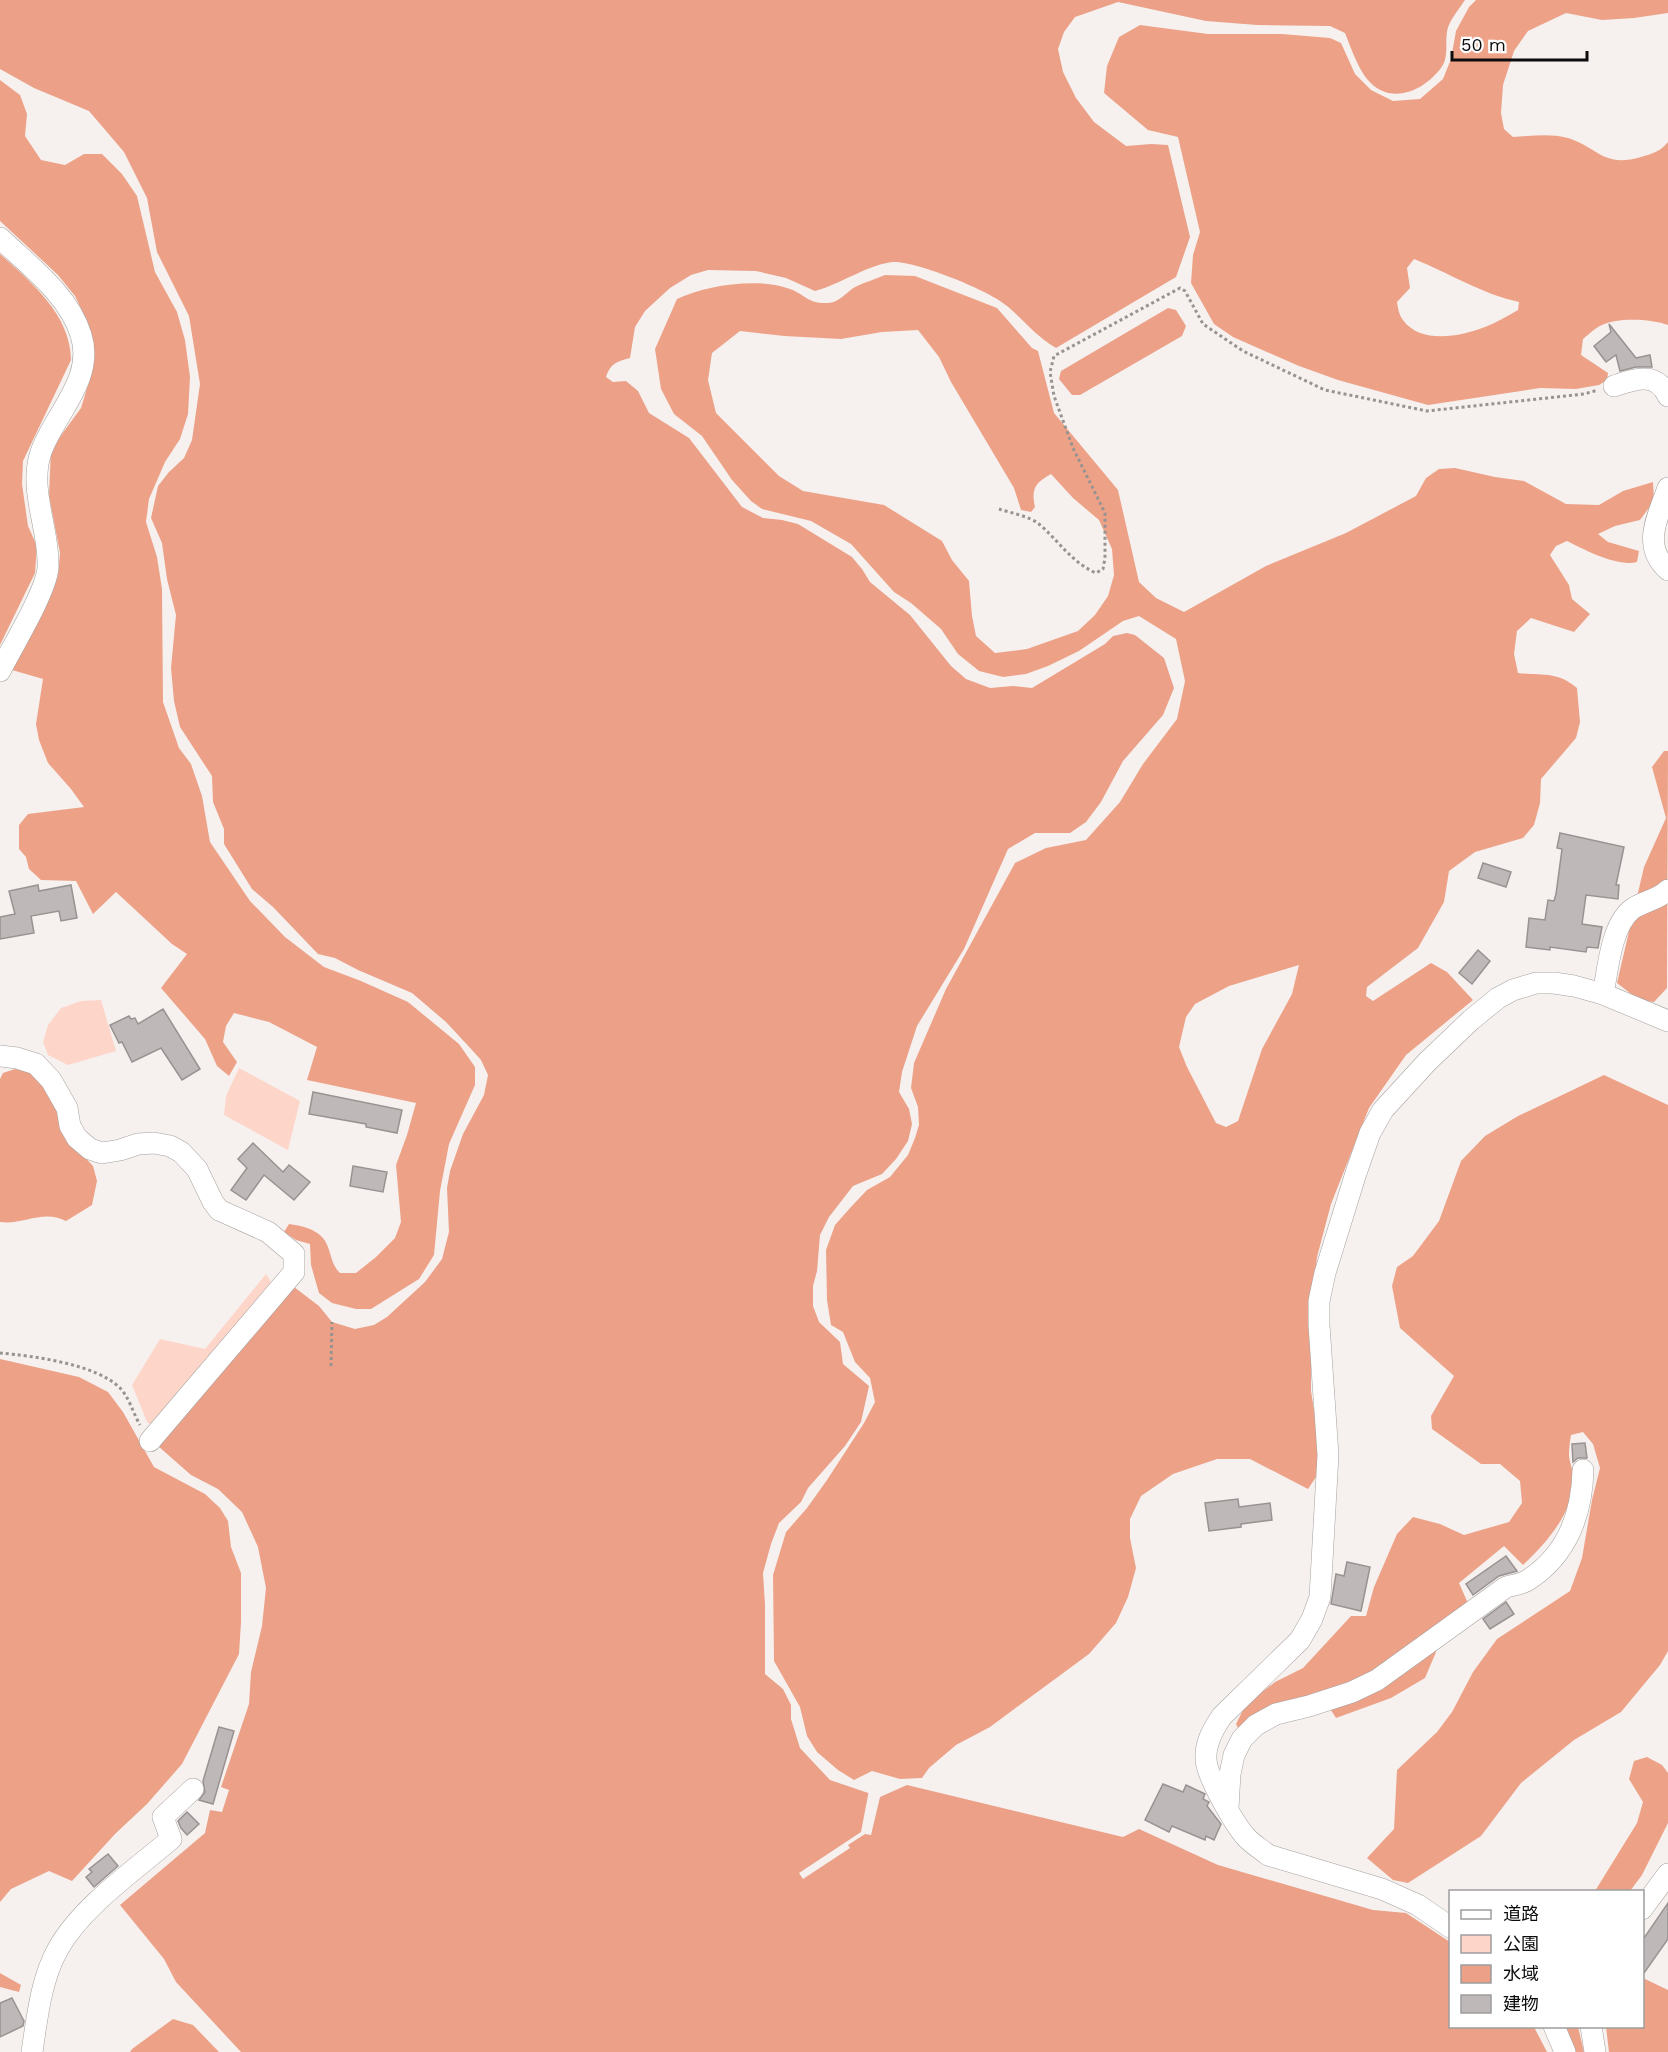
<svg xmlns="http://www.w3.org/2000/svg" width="1668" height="2052" viewBox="0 0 1668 2052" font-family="'Work Sans','Noto Sans JP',sans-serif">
<rect width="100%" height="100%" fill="#f6f1ef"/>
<g fill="#fdd6c9">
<path d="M101,1000L116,1051L68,1065L48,1055L43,1042L48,1025L61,1008L81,1001Z"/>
<path d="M239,1068L300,1101L288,1150L224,1115L226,1096Z"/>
<path d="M266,1274L271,1282L155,1428L147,1422L132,1385L160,1339L205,1349Z"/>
</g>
<g fill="#eda288" fill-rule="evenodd">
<path d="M1476,0H1668V13L1634,18L1602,20L1566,13L1528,31L1514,51L1503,85L1501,113L1504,129L1513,137C1532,136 1550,133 1568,138C1599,148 1603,168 1641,157C1652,154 1661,151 1668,142V325C1652,319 1618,317 1602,325C1595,328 1589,334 1583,339L1581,355L1608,373L1607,380L1599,385L1576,389L1540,388L1428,405L1338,380L1299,366L1233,337L1214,324L1191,283L1193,255L1200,232L1178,137L1148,130L1104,93L1107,66L1119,37L1140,25L1208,34H1282L1330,38L1341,43L1355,74L1371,90L1393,101L1420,99L1443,79L1451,59L1456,31L1469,7ZM1414,259C1449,273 1482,294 1519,302L1518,310C1507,316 1496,323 1485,327C1460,337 1420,344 1403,320C1399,315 1398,308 1397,302L1410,288L1407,268Z"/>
<path d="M0,80L20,95L27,114L25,136L41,160L65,165L84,154H102L122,174L137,196L155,272L177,312L185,340L190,377L188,414L180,439L165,462L149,499L146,522L157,557L162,589L163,702L179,748L191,764L202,796L210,842L250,901L285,937L324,967L361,981L408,1002L459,1044L475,1067V1085L449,1144L440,1191L434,1255L419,1279L371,1309H356L332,1303L319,1293L311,1265L310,1244L296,1240L284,1232L289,1224C305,1226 323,1231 328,1247C332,1258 332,1265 340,1273H356L376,1257L395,1238L401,1222L396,1165L407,1135L416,1103L307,1080L317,1047L269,1022L234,1013L226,1026L223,1042L237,1062L229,1076L217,1066L205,1039L161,988L187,954L172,944L116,892L93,914L76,881L41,880L29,869L26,857L19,849V825L28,814L84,807L71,789L48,763L39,740L36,724L43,679L12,670L58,576L60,553L49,496L51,449L81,408L88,385L94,349L86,319L75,296L58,275L0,221Z"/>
<path d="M0,254C31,282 71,315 71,360L23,461L22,484L28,526L37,546L35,573L0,645Z"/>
<path d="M885,275L915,276L997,308L1032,348L1038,351L1054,413L1118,490L1139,582L1156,598L1184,612L1266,566L1346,533L1416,496L1426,478L1439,469L1455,468L1495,477L1524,481L1566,504L1599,505L1623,491L1653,482L1654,501L1640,520L1615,526L1598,534L1608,542L1639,551L1637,562C1617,567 1585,550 1567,541L1556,546L1550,555L1569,585L1572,599L1590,614L1574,632L1531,618L1517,631L1514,654L1518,673C1542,676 1557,671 1577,688L1580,722L1576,738L1541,779L1540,803L1534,825L1523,838L1475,852L1449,871L1444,902L1418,948L1367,987L1366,996L1373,1001L1431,963L1447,972L1473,1000L1406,1055L1369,1108L1331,1204L1317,1257L1311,1309V1391L1320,1447L1316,1477L1308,1489L1250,1459H1217L1173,1474L1141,1496L1130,1519V1538L1136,1568L1128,1597L1116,1623L1089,1654L990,1727L956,1745L929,1768L922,1778L900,1779L872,1771L854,1780L838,1770L817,1752L807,1736L800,1707L774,1661L773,1575L786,1532L807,1508L827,1480L864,1423L875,1402L870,1378L855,1362L843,1332L831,1325L827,1300L826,1250L835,1225L850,1208L867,1190L890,1177L908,1155L915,1138L919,1125L918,1107L911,1088L914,1063L946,989L1015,863L1046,848L1086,840L1120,802L1143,764L1177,719L1185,681L1176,639L1139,616L1123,621L1079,651L1048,666L1026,674L1003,677L979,671L958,654L941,629L911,603L894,592L851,544L811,521L762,509L751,501L732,480L702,436L674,414L661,389L655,349L677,299C706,285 758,277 790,289C806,295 808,304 828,303C838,303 847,292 855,287C865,282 876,279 885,275ZM918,330L939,357L951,382L1014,488L1021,510L1031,512L1035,507C1031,489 1035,483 1051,474L1073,498L1099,520L1112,549L1114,575L1108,596L1095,615L1078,631L1027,649L995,653L976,636L972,616L969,581L952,560L942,541L884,505L803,491L779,476L716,413L708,380L712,353L740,331L784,336L841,339L882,332ZM1299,965L1292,994L1262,1049L1238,1121L1226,1127L1216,1123L1187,1067L1179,1047L1186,1017L1195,1004L1229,986Z"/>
<path d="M1664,751H1668L1667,988L1654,1002L1639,1000L1617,983L1644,867L1666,818L1652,767Z"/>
<path d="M15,1069L27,1071L45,1085L77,1149L93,1166L97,1181L92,1205L66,1221C43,1209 24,1225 0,1222V1079L3,1073Z"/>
<path d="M1604,1075L1668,1105V1651L1660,1665L1621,1712L1574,1740L1521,1783L1481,1836L1408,1883L1393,1880L1367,1858L1394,1829L1397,1770L1437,1732L1452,1712L1473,1672L1497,1639L1570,1591L1582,1558L1592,1500L1600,1468L1593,1444L1583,1432L1571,1435C1570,1441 1569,1448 1569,1454C1569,1462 1573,1469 1573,1477C1575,1512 1546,1543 1523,1565L1504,1546L1459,1583L1467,1601L1462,1612L1439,1629L1436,1652L1425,1678L1391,1698L1336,1718L1329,1707L1240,1732L1236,1724L1243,1710L1257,1696L1275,1682L1303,1668L1351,1616H1366L1374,1587L1397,1534L1413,1517L1440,1524L1464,1535L1509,1522L1522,1503L1520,1481L1500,1464H1481L1432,1429L1431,1416L1454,1376L1400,1328L1392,1286L1397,1267L1413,1256L1439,1221L1461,1161L1485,1136L1518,1116Z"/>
<path d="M0,1359L79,1377L108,1392L123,1412L154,1467L205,1494L220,1508L228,1521L231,1547L241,1573V1622L239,1654L182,1764L147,1804L115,1834L72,1881L49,1871L11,1889L0,1902Z"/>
<path d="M1647,1757L1662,1765L1668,1773V1823L1642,1875L1630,1891H1595L1637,1823L1643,1802L1629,1779L1634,1761Z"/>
<path d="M0,1973L21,1985L19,1992L0,1987Z"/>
<path d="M1643,1978L1668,1990V2052H1609L1606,2027L1642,2026Z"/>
<path d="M173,2019L193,2025L219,2052H130L132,2049Z"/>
<path d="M1564,2027H1578L1584,2052H1575Z"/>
</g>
<g fill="#eba087">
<path d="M0,0H1465C1459,9 1448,22 1447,32C1445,44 1449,57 1441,68C1423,92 1389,106 1367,79C1357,66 1351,48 1345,33L1330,26L1257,25L1206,21L1118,2L1075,17L1064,32L1058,49L1063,72L1076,98L1094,122L1126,146L1151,144L1168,145L1190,237L1176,277L1056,348C1033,334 1026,322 1007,306C991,291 914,260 892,262C865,266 841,284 815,291L786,278L756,271L708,270L691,275L670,288L645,311L635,327L630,358C617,361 610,364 606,377L613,382L626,381L638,391L649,413L689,438L742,507L763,518L782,520L798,524L852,557L862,569L870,582L910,615L951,666L966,679L990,688L1013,686L1032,688L1105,644L1113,636L1127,633L1135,635L1164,658L1174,688L1163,715L1123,761L1101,802L1086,822L1070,833H1035L1008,849L964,949L917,1026L902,1072L899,1092L909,1109L912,1124L908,1141L896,1159L882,1174L853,1186L829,1217L820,1235L817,1271L813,1286V1306L819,1322L840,1342L843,1364L869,1386L861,1422L845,1446L808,1488L801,1502L779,1523L771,1544L763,1573L765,1605V1674L783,1689L791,1705V1719L800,1748L814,1763L830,1780L880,1797L907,1785L1123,1837L1139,1829L1218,1865L1373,1910L1406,1913L1450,1942V2026L1534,2027L1547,2052H241L176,1982L164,1959L120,1905L205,1833L210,1810L222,1812L229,1790L221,1787L249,1704L251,1672L262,1626L266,1588L258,1547L242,1512L218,1489L191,1475L158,1446L294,1287L319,1306L332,1322L355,1329L374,1325L387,1317L425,1282L442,1259L449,1232L447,1188L450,1171L463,1134L484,1095L488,1075L481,1060L472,1050L446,1022L412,993L358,970L335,958L318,954L273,907L252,889L224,844V829L213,802L212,776L180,727L174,701L171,668L176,615L167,579L162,543L151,518L158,486L169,472L184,458L192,440L200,384L189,316L157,252L147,198L124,152L89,111L34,88L0,69Z"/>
<path d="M1168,308L1176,310L1186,326L1182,336L1080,395H1072L1059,379L1061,371Z"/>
</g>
<path fill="#f6f1ef" d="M869,1790L881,1793L871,1835L865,1834L848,1845L850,1848L803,1879L799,1873L861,1832Z"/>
<g fill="#beb9b8" stroke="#989392" stroke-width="1.5">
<path d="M1609,324L1636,358L1650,355L1652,367H1636L1620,371L1616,355L1606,362L1594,346L1611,332Z"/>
<path d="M1560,833L1624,847L1616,885H1619L1618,899L1586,895L1582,924L1602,927L1598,948L1587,947L1586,952L1550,947V950L1526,947L1529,918L1545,920L1548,900L1554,901L1556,894L1562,849L1557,848Z"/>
<path d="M1483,863L1511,872L1506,887L1478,878Z"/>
<path d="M38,885L39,891L71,885L77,918L61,921L59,911L31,916L34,933L0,939V917L15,914L9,891Z"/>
<path d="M1478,950L1490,961L1472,984L1459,973Z"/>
<path d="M163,1009L200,1069L182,1080L161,1048L132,1062L122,1042L119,1043L110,1025L129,1016L131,1019L135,1018L138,1024Z"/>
<path d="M313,1092L402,1110L397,1133L366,1127V1124L309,1114Z"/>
<path d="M253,1143L283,1172L289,1165L310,1182L294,1200L264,1175L246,1200L231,1190L247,1168L238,1159Z"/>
<path d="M353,1166L387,1172L383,1192L350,1186Z"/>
<path d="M1585,1443L1587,1458H1578L1573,1462L1572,1444Z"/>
<path d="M1238,1499L1239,1507L1270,1503L1272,1520L1241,1524V1527L1209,1531L1205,1503Z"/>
<path d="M1506,1556L1517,1571L1499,1576L1473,1595L1466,1584Z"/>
<path d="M1347,1562L1370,1567L1361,1611L1331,1604L1336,1574L1344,1576Z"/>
<path d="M1506,1602L1514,1614L1490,1629L1483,1619Z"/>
<path d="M219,1727L234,1731L213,1804L199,1800L205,1792L203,1781Z"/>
<path d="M1163,1784L1183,1792L1186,1785L1205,1794L1203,1799L1209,1802L1207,1806L1221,1824L1214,1840L1206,1836L1205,1840L1172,1826L1169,1832L1145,1820Z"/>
<path d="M187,1812L199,1824L187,1835L181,1828L178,1821Z"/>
<path d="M108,1854L118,1866L94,1887L86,1877L92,1872L89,1869Z"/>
<path d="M1668,1903V1939L1642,1976V1941Z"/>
<path d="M12,1998L24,2021L23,2026L0,2037V2003Z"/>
</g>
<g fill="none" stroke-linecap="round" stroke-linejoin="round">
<g stroke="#a5a19f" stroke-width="22">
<g id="minor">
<path d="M0,238C29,266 69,295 81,335C95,379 55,413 41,452C28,490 50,530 48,568C46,592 12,647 0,671"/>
<path d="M1614,386C1635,379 1656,371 1668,396"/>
<path d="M1668,488C1658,516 1641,546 1668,570"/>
<path d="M1603,994C1608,969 1611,927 1631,910C1642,901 1657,901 1668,890"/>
<path d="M0,1056L17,1058L36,1064L51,1080L67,1108L70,1126L77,1138L90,1149L102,1153L120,1150L138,1144L154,1143L170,1146L181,1152L197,1169L213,1202L219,1210L268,1232L294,1254V1272L150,1441"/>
<path d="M1228,1808L1230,1774L1234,1755L1242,1739L1256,1725L1276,1714L1309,1706L1352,1692L1377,1680L1506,1587C1513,1585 1522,1584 1528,1580C1567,1555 1582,1514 1583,1470"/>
<path d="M1642,1909L1668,1874"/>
<path d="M1450,1927L1418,1905L1382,1889L1268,1855C1261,1849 1252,1844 1246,1837C1235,1825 1206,1775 1206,1759C1205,1743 1213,1729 1222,1716L1300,1640L1312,1619L1320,1597L1328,1455L1319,1325V1301L1325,1273L1356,1173L1370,1133L1383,1110L1427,1062L1471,1020L1498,998L1513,990L1536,983H1554L1574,986L1603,994L1668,1021"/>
<path d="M1554,2026L1565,2052"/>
<path d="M1591,2026L1595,2052"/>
<path d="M32,2052C37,2018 41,1979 58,1949C81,1907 135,1870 171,1839L163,1817L193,1789"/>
</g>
</g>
<g stroke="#969391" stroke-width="3" stroke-dasharray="3 3" stroke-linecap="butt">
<path d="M999,509C1011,513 1029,516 1039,524C1059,541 1071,562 1096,573L1103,569L1105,558V513L1073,448L1054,396L1050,372L1054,356L1180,288L1185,291L1203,324L1243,351L1325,390L1427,411L1584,394L1598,390"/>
<path d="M0,1353C33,1356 96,1364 120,1388C129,1397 133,1413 140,1425"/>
<path d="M331,1366L332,1322"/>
</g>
<use href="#minor" stroke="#fff" stroke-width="21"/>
</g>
<rect x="1449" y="1890" width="195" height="138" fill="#ffffff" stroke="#9e9d9d" stroke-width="1.5"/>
<rect x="1461" y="1910" width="30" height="9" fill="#ffffff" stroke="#9e9d9d" stroke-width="1.5"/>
<text x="1503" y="1920" font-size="18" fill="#0d0b0b">道路</text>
<rect x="1461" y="1935" width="30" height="18" fill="#fdd6c9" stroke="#9e9d9d" stroke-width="1.5"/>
<text x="1503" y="1950" font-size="18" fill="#0d0b0b">公園</text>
<rect x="1461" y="1965" width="30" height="18" fill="#eba087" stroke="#9e9d9d" stroke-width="1.5"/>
<text x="1503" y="1980" font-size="18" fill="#0d0b0b">水域</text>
<rect x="1461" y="1995" width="30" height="18" fill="#beb9b8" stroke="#9e9d9d" stroke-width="1.5"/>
<text x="1503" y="2010" font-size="18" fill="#0d0b0b">建物</text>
<path d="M1452 51v9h135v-9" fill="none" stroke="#0d0b0b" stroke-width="3"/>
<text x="1461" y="51" font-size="18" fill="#0d0b0b" stroke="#ffffff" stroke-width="4.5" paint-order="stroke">50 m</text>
</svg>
